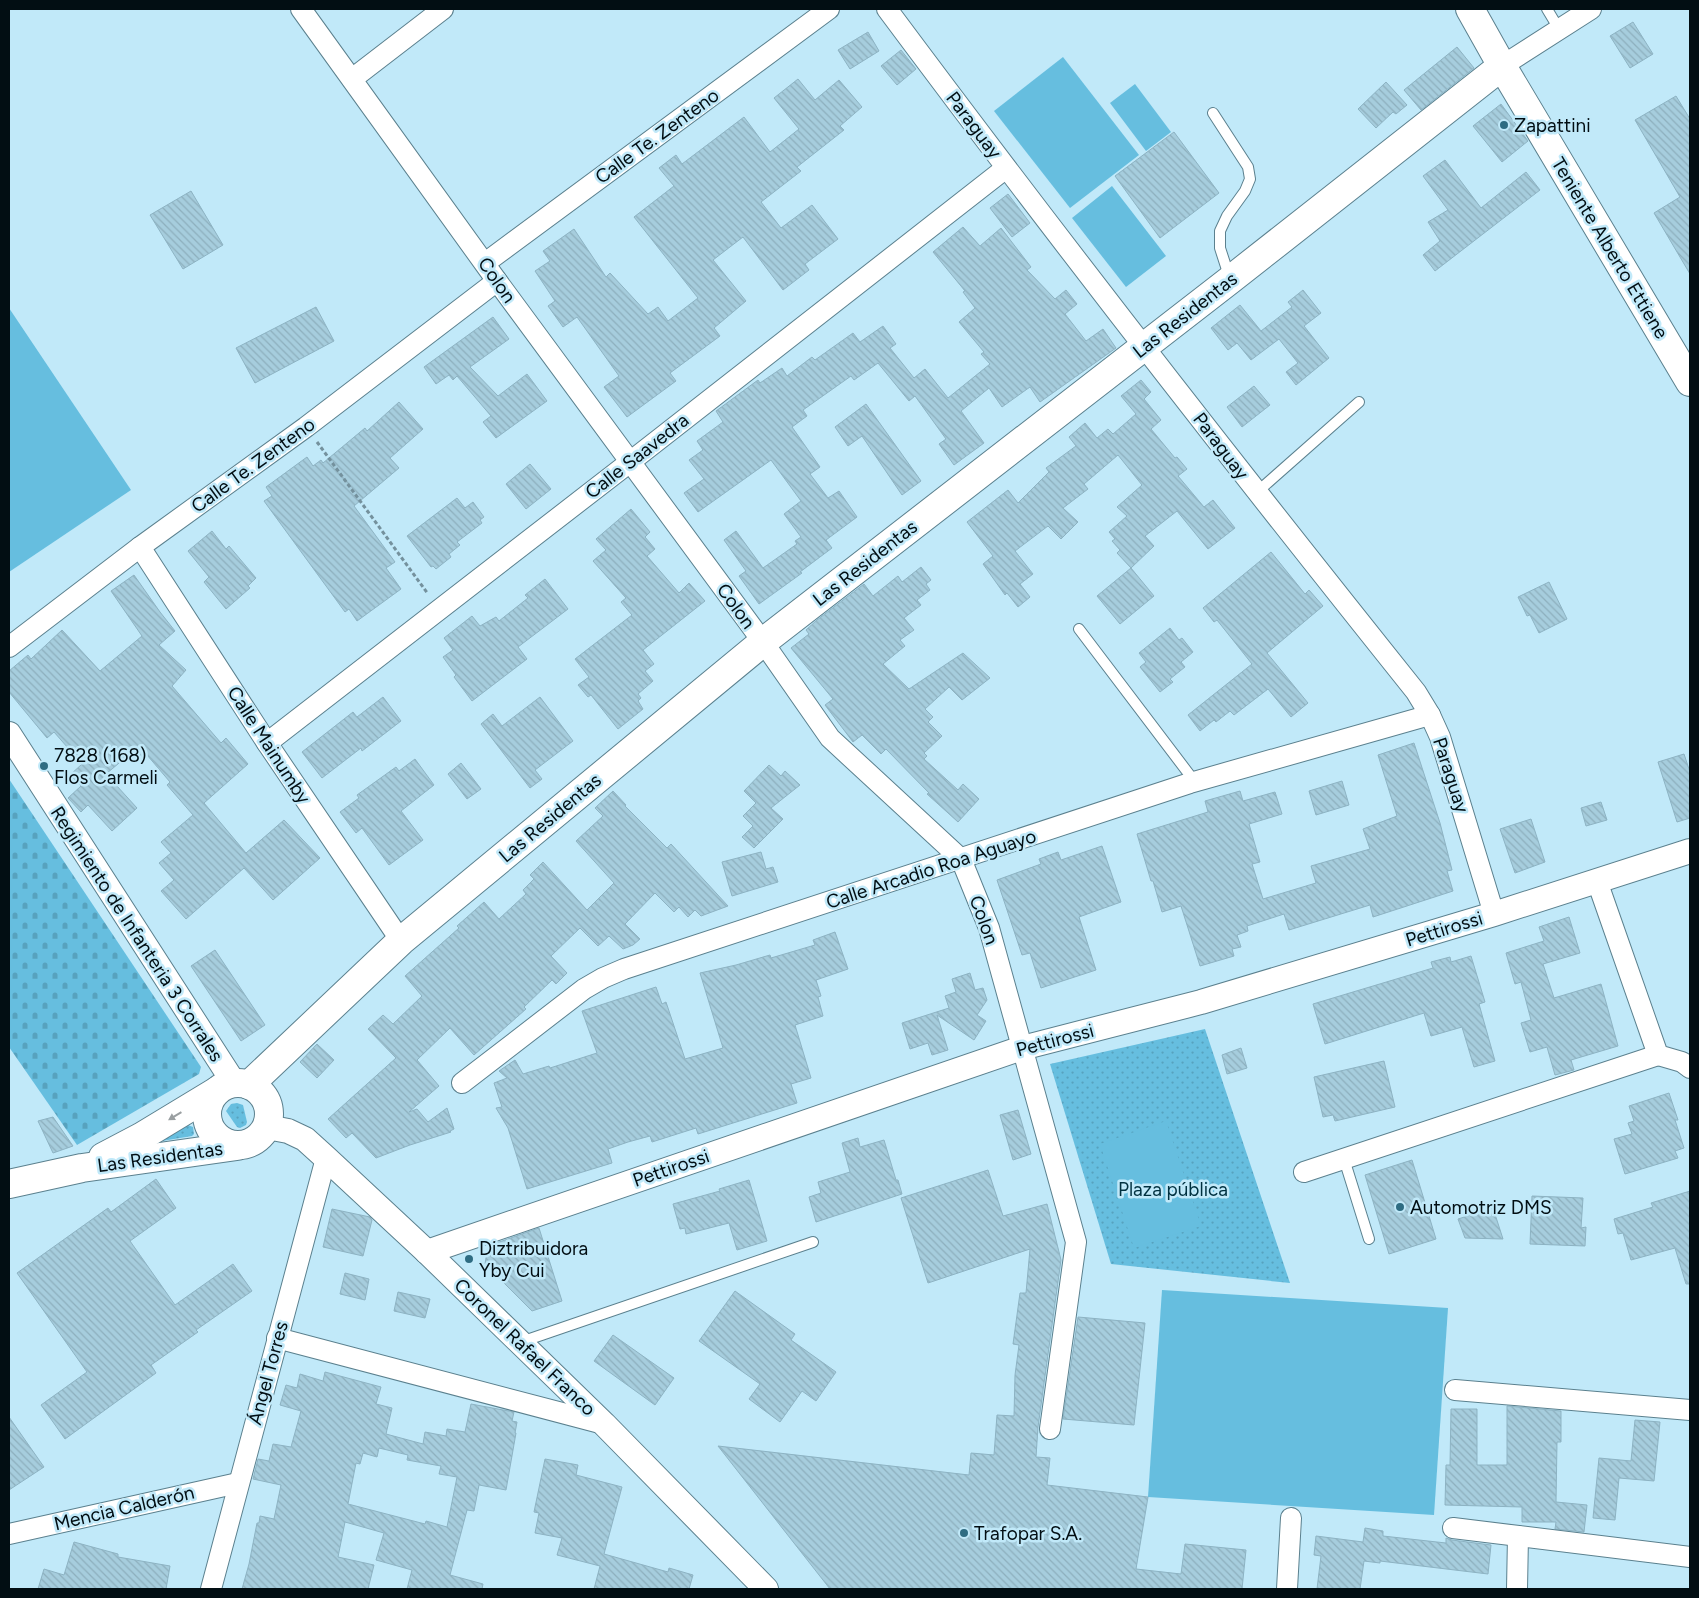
<svg xmlns="http://www.w3.org/2000/svg" width="1699" height="1598" viewBox="0 0 1699 1598" font-family="Figtree,sans-serif">
<defs>
<pattern id="grass-dots" width="8" height="8" patternUnits="userSpaceOnUse" patternTransform="scale(1.25)"><rect width="8" height="8" fill="#66bedf"/><path d="M2 2h.1M6 6h.1" fill="none" stroke="#57a2be" stroke-width="1.8" stroke-linecap="round"/></pattern>
<pattern id="cemetery-stones" width="16" height="16" patternUnits="userSpaceOnUse" patternTransform="scale(1.25)"><rect width="16" height="16" fill="#66bedf"/><path d="M2 7V4a2 2 0 0 1 4 0v3zM10 15v-3a2 2 0 0 1 4 0v3z" fill="#57a2be"/></pattern>
<pattern id="building-back-hatch" width="6" height="6" patternUnits="userSpaceOnUse" patternTransform="scale(1.25)"><rect width="6" height="6" fill="#a6cddd"/><path d="M-1 5l2 2M0 0l6 6M5-1l2 2" fill="none" stroke="#8dafbd"/></pattern>
</defs>
<rect width="100%" height="100%" fill="#c1e9f9"/>
<g fill="url(#grass-dots)">
<path d="M1205,1029L1290,1283L1111,1264L1050,1064Z"/>
<path d="M237,1103L243,1105L247,1122L246,1125L240,1128L237,1127L226,1111L231,1104Z"/>
<path d="M188,1125L193,1127L194,1134L192,1136L156,1142Z"/>
</g>
<path fill="url(#cemetery-stones)" d="M9,779L201,1067L199,1074L77,1145L9,1047Z"/>
<g fill="#66bedf">
<path d="M1063,57L1139,155L1070,208L994,111Z"/>
<path d="M1135,84L1171,132L1146,151L1110,103Z"/>
<path d="M1112,186L1166,256L1126,287L1072,218Z"/>
<path d="M9,308L131,490L9,572Z"/>
<path d="M1166,1121L1201,1226L1134,1248L1100,1144Z"/>
<path d="M1162,1290L1448,1308L1434,1515L1148,1497Z"/>
</g>
<g fill="url(#building-back-hatch)" stroke="#8db3c3" fill-rule="evenodd">
<path d="M1633,22L1653,54L1630,68L1610,36Z"/>
<path d="M868,32L879,51L850,69L838,50Z"/>
<path d="M1457,47L1474,68L1421,110L1404,90Z"/>
<path d="M901,50L916,69L897,85L881,66Z"/>
<path d="M798,79L815,100L839,80L862,107L840,126L844,130L797,167L801,171L761,202L781,228L812,205L838,239L805,264L809,270L783,290L743,237L713,260L746,301L714,328L720,336L670,373L676,381L627,417L604,387L619,376L577,317L563,327L548,306L555,301L535,271L550,261L543,251L574,229L606,277L610,273L648,314L658,307L668,321L698,298L634,217L674,186L659,168L676,155L682,164L744,117L770,152L799,129L774,98Z"/>
<path d="M1386,82L1407,105L1396,114L1393,112L1376,128L1358,109Z"/>
<path d="M1676,96L1690,119V274L1654,213L1680,197L1635,120Z"/>
<path d="M1501,104L1528,141L1502,162L1473,126Z"/>
<path d="M1174,132L1219,193L1160,238L1115,176Z"/>
<path d="M1445,160L1481,208L1526,172L1540,190L1435,271L1423,255L1440,241L1428,222L1448,210L1423,176Z"/>
<path d="M191,191L223,245L183,269L150,215Z"/>
<path d="M1008,194L1030,223L1012,237L990,208Z"/>
<path d="M963,227L980,246L1001,228L1031,267L1027,270L1055,299L1066,290L1077,304L1065,314L1086,341L1103,329L1116,348L1040,402L1030,387L1002,407L989,388L961,411L984,443L954,465L939,444L946,439L915,396L909,401L878,363L854,380L851,376L803,410L807,416L792,427L820,467L810,474L828,498L839,491L857,517L826,540L832,548L800,572L802,573L759,604L739,576L746,571L724,540L736,531L763,568L797,544L795,541L801,537L784,514L801,501L771,460L698,512L684,493L704,479L689,460L703,450L697,441L723,422L716,411L758,380L760,383L782,368L787,376L812,357L815,360L853,333L860,342L883,326L896,344L890,348L914,378L925,369L948,398L990,364L981,354L984,352L959,322L975,308L963,292L965,291L933,252Z"/>
<path d="M1303,290L1321,313L1304,326L1329,358L1296,385L1286,372L1298,363L1279,339L1251,360L1237,343L1228,350L1211,328L1240,305L1261,331L1292,307L1288,302Z"/>
<path d="M316,307L334,341L255,383L236,348Z"/>
<path d="M493,317L509,339L470,367L498,396L527,374L547,401L496,438L483,422L491,416L457,376L453,380L449,375L436,384L424,367Z"/>
<path d="M1141,380L1151,392L1144,399L1161,420L1151,429L1175,458L1177,457L1187,469L1178,476L1204,507L1213,500L1235,528L1208,549L1177,511L1145,536L1154,546L1131,568L1117,553L1120,550L1112,541L1115,539L1109,532L1127,516L1117,507L1142,485L1118,455L1084,484L1088,489L1063,508L1078,522L1061,539L1048,526L1015,551L1033,574L1020,584L1030,597L1018,607L1007,593L1005,595L983,564L993,556L967,522L1008,490L1018,503L1049,472L1046,468L1076,446L1069,437L1085,423L1097,438L1108,429L1113,434L1136,414L1121,396Z"/>
<path d="M1254,386L1270,405L1242,427L1227,407Z"/>
<path d="M399,402L423,429L390,458L399,468L354,506L395,562L386,568L401,589L357,621L349,609L345,612L264,501L272,496L266,487L307,457L313,466L321,460L323,463L365,428L367,431Z"/>
<path d="M866,404L921,481L902,495L862,436L848,446L835,427Z"/>
<path d="M530,464L551,489L526,509L506,484Z"/>
<path d="M457,498L465,508L473,502L484,517L480,520L482,523L457,542L460,545L449,554L451,557L436,569L433,566L431,567L407,536Z"/>
<path d="M631,509L650,532L645,537L655,549L647,556L679,593L689,583L705,601L643,650L654,664L645,671L653,681L638,694L641,698L638,701L643,709L618,729L591,695L588,697L578,685L589,677L575,659L632,615L621,602L626,598L593,561L606,550L596,539Z"/>
<path d="M212,531L226,549L229,546L256,578L248,586L250,588L226,609L204,582L209,577L188,551Z"/>
<path d="M1271,552L1305,594L1309,590L1323,606L1267,653L1308,703L1291,717L1268,689L1234,715L1230,711L1216,722L1214,720L1200,731L1188,715L1252,664L1217,620L1214,622L1203,608Z"/>
<path d="M921,567L931,580L926,584L930,590L917,600L921,605L904,618L914,630L900,640L905,646L883,664L909,689L963,653L990,678L962,700L949,687L925,709L933,717L928,722L942,736L924,753L927,756L924,759L958,790L963,784L979,799L958,822L927,794L929,793L886,749L881,754L862,735L853,742L825,705L833,699L791,648L809,634L806,630L817,620L864,584L873,596L898,576L902,582Z"/>
<path d="M1131,568L1154,596L1120,624L1097,596Z"/>
<path d="M134,575L160,612L175,631L159,645L186,670L172,686L221,743L226,738L248,764L204,803L246,853L284,820L320,858L273,900L244,868L186,919L161,891L174,880L159,863L171,853L161,842L193,815L167,785L170,782L147,755L139,762L131,753L106,774L137,808L112,831L88,805L81,812L68,798L81,786L70,775L82,764L54,732L47,738L9,692V671L28,655L31,659L62,630L100,671L142,636L111,591Z"/>
<path d="M545,579L568,609L518,647L527,659L472,701L454,677L456,675L443,657L453,650L444,638L472,616L480,626L496,617L499,621L528,598L525,595Z"/>
<path d="M1549,582L1567,619L1539,633L1530,615L1527,616L1518,597Z"/>
<path d="M1170,628L1179,640L1182,638L1193,652L1181,662L1185,667L1170,679L1173,682L1160,692L1140,667L1146,662L1139,653Z"/>
<path d="M383,697L401,721L362,751L361,748L322,778L302,752L353,712L357,717Z"/>
<path d="M540,697L573,741L535,770L542,779L530,788L481,724L493,714L502,726Z"/>
<path d="M1414,743L1440,823L1452,870L1447,871L1453,891L1373,917L1370,905L1289,930L1284,914L1247,926L1248,931L1237,935L1241,947L1232,949L1234,956L1200,966L1181,906L1162,912L1153,881H1151L1137,834L1208,812L1205,801L1240,791L1243,801L1275,792L1282,814L1249,824L1260,862L1252,864L1263,899L1316,883L1311,866L1370,849L1363,829L1397,816L1378,755Z"/>
<path d="M1684,754L1690,772V818L1677,822L1658,762Z"/>
<path d="M415,759L434,785L401,811L423,840L389,865L362,828L356,833L340,812L359,798L357,795L396,767L399,771Z"/>
<path d="M461,763L481,789L467,799L448,774Z"/>
<path d="M769,765L781,776L785,771L800,785L771,808L783,819L754,848L742,837L753,826L743,816L756,803L744,791Z"/>
<path d="M1342,781L1349,805L1316,815L1309,791Z"/>
<path d="M613,791L626,805L625,806L667,848L671,844L728,906L701,916L695,910L688,917L679,907L674,912L655,893L625,924L640,939L633,945L623,949L609,936L598,946L580,928L551,956L567,973L556,984L552,980L524,1007L526,1009L474,1055L450,1028L417,1060L439,1086L409,1112L417,1109L428,1122L447,1108L454,1129L450,1131L451,1132L410,1145L376,1158L352,1133L346,1138L328,1119L396,1058L368,1029L383,1015L393,1024L422,996L405,976L459,928L457,926L484,902L499,919L526,894L523,890L534,879L530,875L543,862L587,910L614,883L576,841L603,816L595,808Z"/>
<path d="M1601,802L1607,820L1586,826L1581,808Z"/>
<path d="M1531,819L1545,862L1515,873L1500,829Z"/>
<path d="M1102,846L1121,902L1079,917L1096,970L1041,988L1030,953L1022,955L997,880L1041,864L1039,859L1058,852L1061,860Z"/>
<path d="M761,852L766,869L773,867L778,882L732,896L722,862Z"/>
<path d="M1569,917L1580,953L1543,964L1554,998L1601,984L1618,1046L1571,1060L1574,1070L1555,1075L1547,1047L1530,1052L1521,1023L1531,1020L1521,982L1515,984L1506,953L1544,941L1539,927Z"/>
<path d="M835,932L848,969L816,980L821,996L818,997L823,1016L795,1025L811,1078L791,1084L797,1103L698,1134L696,1128L652,1142L650,1136L628,1142L608,1149L612,1163L527,1189L508,1128L496,1108L502,1107L494,1083L507,1078L499,1071L515,1060L523,1074L549,1066L550,1068L597,1053L582,1011L656,987L662,1004L666,1002L685,1059L723,1048L700,973L736,965L770,955L771,958L815,945L813,940Z"/>
<path d="M215,950L265,1025L241,1041L191,966Z"/>
<path d="M1471,956L1485,1002L1479,1004L1495,1061L1474,1067L1462,1027L1431,1036L1424,1013L1325,1044L1313,1004L1433,968L1431,962L1450,957L1451,962Z"/>
<path d="M970,973L975,990L983,988L987,1000L977,1015L986,1021L974,1040L937,1015L948,1050L932,1055L928,1043L910,1049L902,1023L949,1008L945,996L956,992L952,979Z"/>
<path d="M317,1044L334,1060L317,1078L300,1062Z"/>
<path d="M1241,1048L1247,1068L1227,1074L1222,1055Z"/>
<path d="M1384,1061L1395,1107L1335,1121L1333,1115L1323,1117L1314,1077Z"/>
<path d="M1669,1093L1678,1120H1675L1684,1148L1675,1151L1678,1158L1625,1174L1614,1139L1632,1134L1628,1123L1634,1121L1629,1106Z"/>
<path d="M1018,1110L1031,1154L1013,1160L1000,1115Z"/>
<path d="M53,1117L73,1146L53,1153L38,1121Z"/>
<path d="M858,1138L860,1147L884,1140L896,1180H898L902,1194L816,1222L809,1197L821,1193L818,1182L850,1172L842,1143Z"/>
<path d="M1412,1160L1436,1239L1389,1254L1365,1175Z"/>
<path d="M988,1170L1003,1216L1047,1204L1061,1260L1038,1427L1036,1457L1050,1458L1047,1485L1148,1497L1136,1569L1181,1574L1185,1544L1246,1550L1242,1589H830L718,1446L969,1475L971,1453L994,1455L997,1415L1014,1416L1015,1375L1019,1345L1013,1344L1020,1293H1026L1030,1249L928,1283L901,1198Z"/>
<path d="M156,1179L176,1208L130,1241L175,1305L233,1264L252,1291L196,1330L198,1332L151,1365L156,1373L65,1439L41,1405L87,1372L17,1273L108,1208L111,1212Z"/>
<path d="M749,1180L767,1241L737,1250L729,1223L686,1234L685,1228L680,1229L673,1204L720,1191L719,1189Z"/>
<path d="M1690,1191V1284H1686L1675,1248L1631,1260L1623,1233L1618,1234L1614,1219L1653,1207L1651,1203Z"/>
<path d="M1532,1196L1583,1198L1581,1228L1586,1227L1585,1246L1530,1244Z"/>
<path d="M1493,1208L1503,1239L1465,1238L1458,1219Z"/>
<path d="M332,1209L370,1217L372,1220L363,1256L323,1247Z"/>
<path d="M539,1228L562,1301L532,1311L485,1264L488,1246Z"/>
<path d="M345,1273L369,1279L365,1300L340,1294Z"/>
<path d="M735,1291L795,1334L791,1340L836,1372L816,1401L802,1391L780,1422L749,1399L760,1384L699,1341Z"/>
<path d="M398,1292L430,1299L425,1318L394,1311Z"/>
<path d="M1078,1317L1145,1323L1134,1425L1063,1419Z"/>
<path d="M613,1335L674,1378L655,1405L594,1361Z"/>
<path d="M325,1372L381,1387L376,1404L392,1408L386,1434L423,1444L425,1432L446,1436L447,1429L465,1432L471,1404L514,1412L512,1421L517,1422L515,1433H516L506,1490L479,1485L474,1511L467,1510L450,1575L483,1584L482,1589H407L412,1570L376,1560L384,1533L345,1522L338,1557L374,1565L368,1589H242L249,1564L257,1523H259L260,1516L274,1519L281,1485L253,1479L258,1459L269,1461L273,1444L291,1447L301,1411L280,1405L286,1385L297,1388L300,1374L323,1381ZM379,1448L408,1455L407,1460L441,1466L439,1474L457,1477L447,1527L426,1521L425,1524L348,1504L356,1463L360,1464L363,1453L377,1457Z"/>
<path d="M1507,1406L1561,1411V1442H1557L1556,1502L1587,1505L1584,1532L1555,1529L1556,1522H1522V1507L1445,1505L1446,1465H1450L1451,1409H1477V1465H1507Z"/>
<path d="M9,1417L44,1467L9,1490Z"/>
<path d="M1635,1420L1660,1422L1654,1481L1619,1478L1615,1520L1593,1518L1599,1458L1631,1461Z"/>
<path d="M545,1459L578,1465L576,1475L622,1487L604,1554L668,1572L669,1568L693,1575L689,1589H594L600,1566L557,1555L562,1538L535,1533L539,1513L534,1512Z"/>
<path d="M1365,1528L1383,1531V1536L1446,1543V1538L1452,1540L1491,1545L1488,1574L1380,1561V1563L1364,1561L1360,1589H1317L1321,1556L1314,1555L1316,1536L1363,1542Z"/>
<path d="M74,1542L118,1554V1557L170,1566L166,1589H38L44,1569L64,1575Z"/>
</g>
<g fill="none" stroke-linecap="round" stroke-linejoin="round">
<g stroke="#5b808e" stroke-width="12">
<g id="service">
<path d="M1547,9L1559,29"/>
<path d="M1213,113L1248,167L1250,179L1245,191L1227,216L1220,231V248L1230,279"/>
<path d="M1256,493L1359,402"/>
<path d="M1079,629L1195,782"/>
<path d="M1344,1159L1369,1239"/>
<path d="M521,1342L813,1242"/>
</g>
</g>
<g stroke="#5b808e" stroke-width="22">
<g id="minor">
<path d="M301,9L497,281L763,642L830,738L961,859L989,928L1076,1242L1050,1429"/>
<path d="M887,9C1059,240 1236,467 1416,692L1430,715L1440,737L1494,914"/>
<path d="M1502,66L1591,9"/>
<path d="M352,79L443,9"/>
<path d="M485,263L829,9"/>
<path d="M140,547L267,743L401,941"/>
<path d="M9,647L140,547L306,427L497,281"/>
<path d="M267,743L630,462L1006,168"/>
<path d="M1597,881L1658,1055L1682,1062L1690,1068"/>
<path d="M462,1083L584,989L603,978L624,969L1190,783L1430,715"/>
<path d="M1304,1172L1658,1055"/>
<path d="M277,1338L604,1424"/>
<path d="M1455,1390L1690,1410"/>
<path d="M1453,1528L1690,1557"/>
<path d="M9,1534L238,1483"/>
<path d="M211,1589L326,1158"/>
<path d="M1287,1589L1291,1518"/>
<path d="M1517,1589L1518,1536"/>
</g>
</g>
<g stroke="#5b808e" stroke-width="26">
<g id="tertiary">
<path d="M9,734L234,1083"/>
<path d="M267,1127L288,1131L305,1139L326,1158L427,1252L604,1424L766,1589"/>
<path d="M427,1252L1022,1048L1201,1002L1494,914L1690,851"/>
</g>
</g>
<g stroke="#5b808e" stroke-width="30">
<g id="secondary">
<path d="M1470,9L1502,66L1690,382"/>
<circle cx="238" cy="1114" r="31"/>
<path d="M249,1085L401,941L763,642L1230,280L1502,66"/>
<path d="M103,1157L141,1137L217,1091"/>
<path d="M9,1184L82,1168L237,1146"/>
</g>
</g>
<path stroke="#74919d" stroke-width="3" stroke-dasharray="4 2.5" stroke-linecap="butt" d="M317,442L428,594"/>
<use href="#service" stroke="#fff" stroke-width="10"/>
<use href="#minor" stroke="#fff" stroke-width="20"/>
<use href="#tertiary" stroke="#fff" stroke-width="24"/>
<use href="#secondary" stroke="#fff" stroke-width="28"/>
</g>
<defs><path id="oneway-solid" d="M-6-.8H1V-3.2L6.5 0L1 3.2V.8H-6Z" transform="scale(1.25)"/></defs>
<use fill="#9a9fa1" href="#oneway-solid" transform="translate(175 1116) rotate(149)"/>
<g fill="#2e6c82" stroke="#c1e9f9" stroke-width="2">
<circle cx="1504" cy="125" r="5"/>
<circle cx="44" cy="766" r="5"/>
<circle cx="1400" cy="1207" r="5"/>
<circle cx="469" cy="1259" r="5"/>
<circle cx="964" cy="1533" r="5"/>
</g>
<g text-anchor="middle" dominant-baseline="central" stroke-width="5" stroke-linejoin="round" paint-order="stroke">
<g font-size="19" fill="#020e13" stroke="#c1e9f9">
<text transform="translate(974 125) rotate(53)">Paraguay</text>
<text transform="translate(657 136) rotate(-36)">Calle Te. Zenteno</text>
<text transform="translate(1610 248) rotate(59)">Teniente Alberto Ettiene</text>
<text transform="translate(497 280) rotate(55)">Colon</text>
<text transform="translate(1185 315) rotate(-38)">Las Residentas</text>
<text transform="translate(1221 446) rotate(53)">Paraguay</text>
<text transform="translate(637 456) rotate(-38)">Calle Saavedra</text>
<text transform="translate(253 465) rotate(-36)">Calle Te. Zenteno</text>
<text transform="translate(865 563) rotate(-38)">Las Residentas</text>
<text transform="translate(736 606) rotate(54)">Colon</text>
<text transform="translate(269 745) rotate(57)">Calle Mainumby</text>
<text transform="translate(1451 775) rotate(72)">Paraguay</text>
<text transform="translate(550 818) rotate(-40)">Las Residentas</text>
<text transform="translate(931 869) rotate(-18)">Calle Arcadio Roa Aguayo</text>
<text transform="translate(984 920) rotate(70)">Colon</text>
<text transform="translate(1444 929) rotate(-17)">Pettirossi</text>
<text transform="translate(137 934) rotate(57)">Regimiento de Infanteria 3 Corrales</text>
<text transform="translate(1055 1040) rotate(-15)">Pettirossi</text>
<text transform="translate(160 1157) rotate(-8)">Las Residentas</text>
<text transform="translate(671 1168) rotate(-19)">Pettirossi</text>
<text transform="translate(525 1347) rotate(44)">Coronel Rafael Franco</text>
<text transform="translate(268 1373) rotate(-75)">Ángel Torres</text>
<text transform="translate(124 1508) rotate(-13)">Mencia Calderón</text>
</g>
<g font-size="19" fill="#020e13" stroke="#c1e9f9" text-anchor="start">
<text x="1514" y="125">Zapattini</text>
<text x="54" y="755">7828 (168)<tspan x="54" dy="22">Flos Carmeli</tspan></text>
<text x="1410" y="1207">Automotriz DMS</text>
<text x="479" y="1248">Diztribuidora<tspan x="479" dy="22">Yby Cui</tspan></text>
<text x="974" y="1533">Trafopar S.A.</text>
</g>
<g font-size="19" fill="#003140" stroke="#c1e9f9">
<text x="1173" y="1189">Plaza pública</text>
</g>
</g>
<rect width="1699" height="1598" fill="none" stroke="#020e13" stroke-width="20"/>
</svg>
